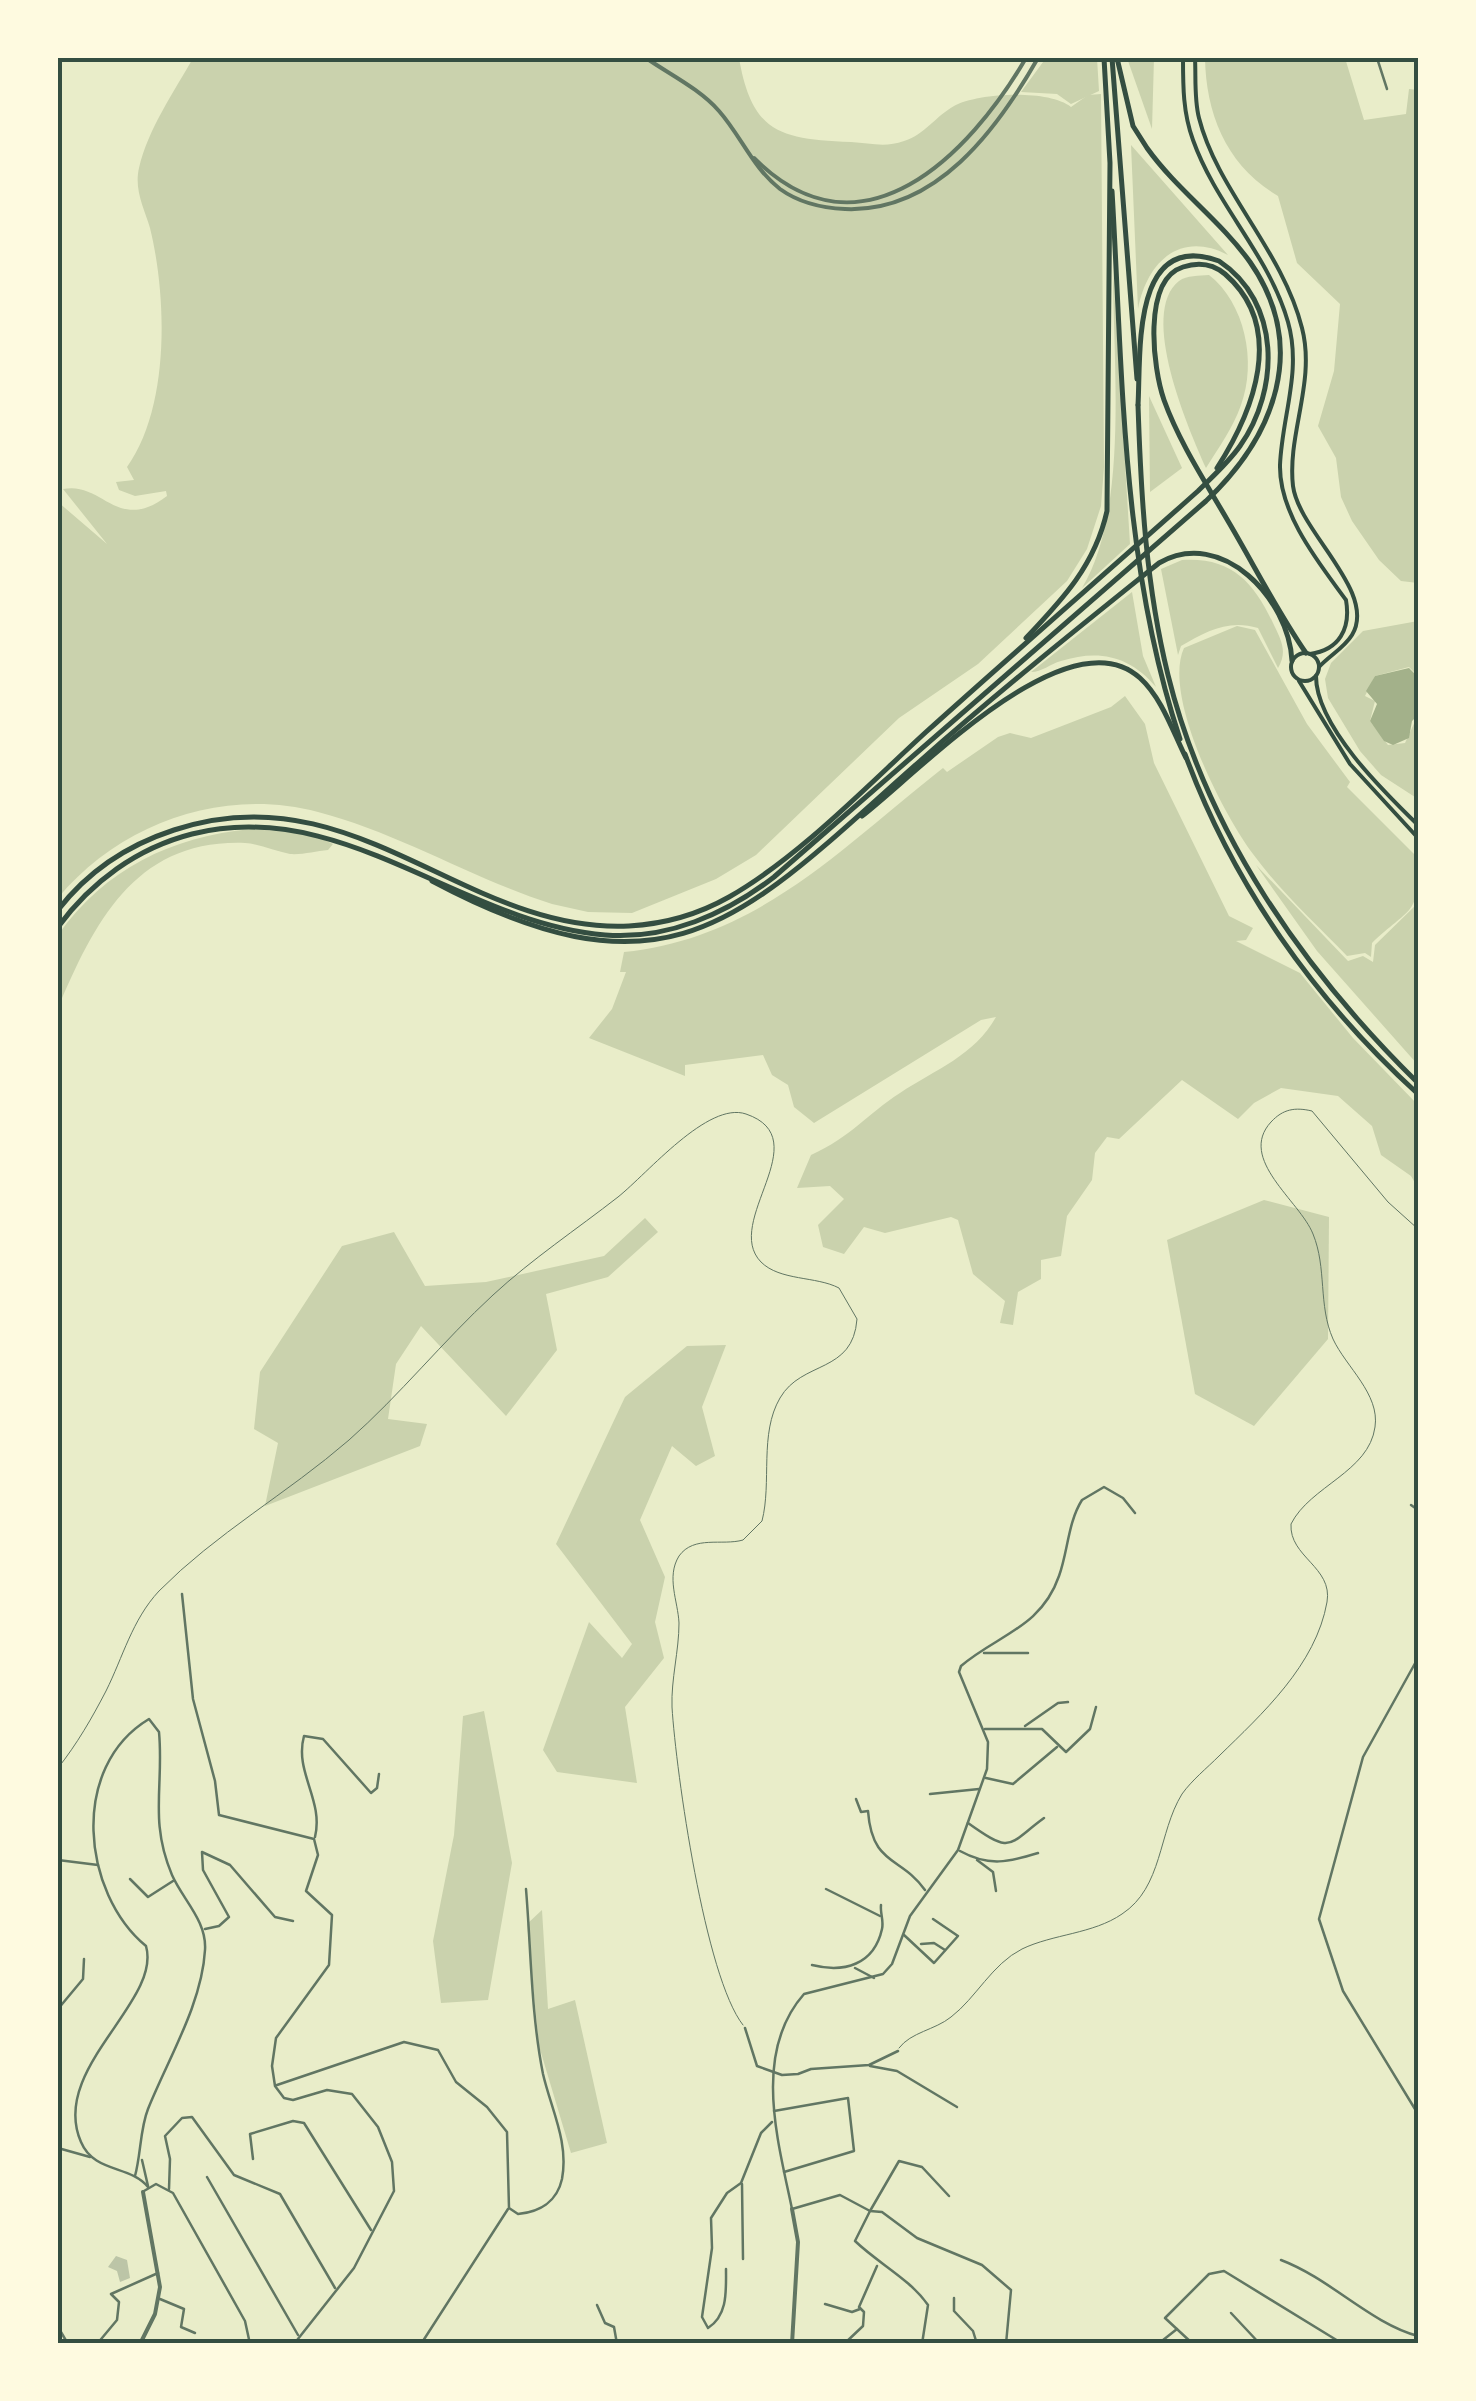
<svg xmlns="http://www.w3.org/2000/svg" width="1476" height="2401" viewBox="0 0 1476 2401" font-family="'Playfair Display',serif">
<rect width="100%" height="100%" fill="#e9edc9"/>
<g fill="#cad2ad">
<path d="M193,58H739C752,133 780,139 851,142C870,143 885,148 904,141C924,135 936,116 954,106C978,93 1048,89 1071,107L1088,95L1101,94L1104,467L1101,506L1087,549L1067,581L978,664L899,718L756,855L716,879L632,913L588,912L552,904C473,879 399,833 318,812C222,787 121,823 58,898V502L107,544L63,489C103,481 117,534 167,496L166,491L135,496L119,490L116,482L134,480L127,467C170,407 167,297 150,228C144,208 134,190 139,168C148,129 174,92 193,58Z"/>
<path d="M1046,58H1097L1099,91L1071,104L1057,94L1021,92Z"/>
<path d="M1127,58H1154L1152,129Z"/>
<path d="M1205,58H1345L1364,120L1406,114L1409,89L1418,90V583L1401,581L1379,560L1352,521L1341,497L1336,458L1318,426L1334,371L1340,304L1297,263L1278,196C1227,166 1206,115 1205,58Z"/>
<path d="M1131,145L1228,255C1180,230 1147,262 1138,309Z"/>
<path d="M1113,271L1130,544L1082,588C1129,510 1113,363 1113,271Z"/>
<path d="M1209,275C1245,303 1257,362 1241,405C1233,428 1219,447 1206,468C1189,430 1138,313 1179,281C1187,275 1199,276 1209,275Z"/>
<path d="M1149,396L1182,468L1150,492Z"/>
<path d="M1182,560C1231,557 1253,581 1273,623C1281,640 1288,651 1278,668L1258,628C1229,619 1206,631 1181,646L1178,655L1161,569Z"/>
<path d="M1132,592L1143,656L1156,687C1130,656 1099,649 1061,661C1050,664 1042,672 1031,672Z"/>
<path d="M1418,621V676L1409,667L1375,676L1365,696L1375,701L1370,721L1388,745L1405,743L1418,715V799L1381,775L1360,751L1328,698L1325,679L1331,663L1363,631Z"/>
<path d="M1237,626L1255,630L1307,724L1350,782L1347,787L1418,858C1419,917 1412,905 1372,943L1371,957L1365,953L1347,956C1315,923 1280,891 1253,854C1223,814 1162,696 1184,648Z"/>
<path d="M1125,696L1145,724L1154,763L1229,916L1253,928L1246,940L1236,941L1300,973L1353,1038L1418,1105V1188L1411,1176L1381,1155L1372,1126L1338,1096L1281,1088L1254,1103L1238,1119L1182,1080L1119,1139L1107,1137L1095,1153L1092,1180L1067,1216L1061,1256L1041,1260V1279L1018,1292L1013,1325L1000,1323L1005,1301L973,1274L958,1220L951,1217L885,1233L864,1227L844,1254L823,1247L818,1225L844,1199L830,1186L797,1188L811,1155C851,1137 866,1115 900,1093C936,1069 974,1056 996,1017L981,1020L814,1123L794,1107L788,1085L772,1075L763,1055L685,1065V1076L589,1038L612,1009L626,972H620L624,952C759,938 841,848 943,768L947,772L998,737L1010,733L1031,738L1111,707Z"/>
<path d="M251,829L311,834L333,844L328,850C316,851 302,855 290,854C275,851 260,844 245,843C136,839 95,921 58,1008V935C106,868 171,837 251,829Z"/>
<path d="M1256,865L1348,961L1363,956L1373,962L1375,945L1418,903V1065L1317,951Z"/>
<path d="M1264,1200L1329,1217L1328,1339L1254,1426L1195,1394L1167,1240Z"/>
<path d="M645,1218L658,1232L608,1277L546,1294L557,1350L506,1416L421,1326L396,1364L388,1419L427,1424L420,1446L265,1506L278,1443L254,1429L260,1372L342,1246L394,1232L425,1286L486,1282L604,1256Z"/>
<path d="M726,1345L702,1407L715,1456L696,1466L672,1446L640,1520L665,1577L655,1622L664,1658L625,1707L637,1783L557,1772L543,1750L589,1622L622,1658L632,1644L556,1544L625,1397L687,1346Z"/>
<path d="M484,1711L512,1863L488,2000L441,2003L433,1941L454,1835L463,1716Z"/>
<path d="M542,1910L548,2009L575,2000L607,2143L571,2153L539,2046L527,1924Z"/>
</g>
<path fill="#a3b18a" d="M1409,668L1418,677V715L1412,721L1409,738L1393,745L1384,741L1370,721L1377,704L1366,691L1375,676Z"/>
<path fill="#bcc5a7" d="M116,2256L127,2260L130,2278L120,2282L117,2271L108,2267Z"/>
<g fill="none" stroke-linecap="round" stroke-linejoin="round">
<g stroke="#617663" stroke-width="1">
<path d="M58,1768C77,1744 92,1718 106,1691C123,1657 132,1620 159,1591C215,1534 288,1493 349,1440C400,1395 443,1341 493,1295C532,1259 577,1229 618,1197C648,1173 708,1101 746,1114C819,1139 722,1222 761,1262C780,1281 816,1276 839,1288L857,1319C853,1374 802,1360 780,1398C759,1434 772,1482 762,1521L743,1540C722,1546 694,1535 679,1556C666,1577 678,1601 679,1623C679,1651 671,1679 672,1707C676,1772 705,1977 743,2025"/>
<path d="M899,2048C911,2032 935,2030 951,2017C976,1998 992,1964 1022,1949C1053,1934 1093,1934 1122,1914C1163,1887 1158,1833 1182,1794C1192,1780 1207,1768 1219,1756C1262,1714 1316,1665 1327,1602C1333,1567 1289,1557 1291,1524C1310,1486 1369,1472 1375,1427C1380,1394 1346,1367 1333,1339C1318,1305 1327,1268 1313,1234C1300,1201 1237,1159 1271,1122C1283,1109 1295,1107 1312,1111L1388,1202L1418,1229"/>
</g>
<g stroke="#617663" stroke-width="2.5">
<path d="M1377,58L1387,89"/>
<path d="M1411,1505L1418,1510"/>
<path d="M182,1594L193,1699L215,1781L219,1815L314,1839L318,1855L306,1891L332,1915L329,1965L276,2038L272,2066L275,2086L284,2098L293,2100L327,2090L352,2094L378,2127L392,2162L394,2191L354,2268L294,2344"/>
<path d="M984,1653H1028"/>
<path d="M1418,1658L1363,1757L1319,1919L1343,1991L1418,2114"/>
<path d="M1025,1726L1058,1703L1068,1702"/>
<path d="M985,1729H1042L1066,1752L1090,1729L1096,1707"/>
<path d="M986,1778L1013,1784L1057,1747"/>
<path d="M930,1794L979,1789"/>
<path d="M856,1799L861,1812L868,1811C872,1866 901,1856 925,1890"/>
<path d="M968,1823C1013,1855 1007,1845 1044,1818"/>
<path d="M315,1837C324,1800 294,1772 304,1736L323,1739L371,1793L377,1788L379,1774"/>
<path d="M960,1851C989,1867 1009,1862 1038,1853"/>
<path d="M58,1860L98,1865"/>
<path d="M977,1860L993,1872L996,1891"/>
<path d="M130,1879L148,1897L173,1881"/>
<path d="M826,1889L880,1916"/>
<path d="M205,1929L219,1926L229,1917L203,1870L202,1852L230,1865L275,1917L293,1921"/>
<path d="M904,1935L934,1963L958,1936L933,1919"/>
<path d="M921,1944L934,1943L945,1950"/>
<path d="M812,1965C844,1973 874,1965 882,1929C884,1921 880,1913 881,1905"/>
<path d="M855,1968L874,1978"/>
<path d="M58,2009L83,1979L84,1959"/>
<path d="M745,2028L757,2066L782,2075L798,2074L811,2069L869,2065L898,2051"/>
<path d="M870,2066L897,2071L957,2107"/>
<path d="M277,2085L404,2042L438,2050L456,2082L487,2107L507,2132L509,2208L518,2214C539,2212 557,2202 562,2179C569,2142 551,2109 543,2074C531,2014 531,1949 526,1889"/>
<path d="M774,2111L848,2098L854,2151L784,2172"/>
<path d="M58,2148L90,2157"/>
<path d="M253,2159L250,2134L293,2121L304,2123L371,2230"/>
<path d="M142,2160L148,2186"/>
<path d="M135,2176C141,2154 140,2129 148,2109C168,2059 202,2004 205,1950C207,1921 183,1900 172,1875C149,1821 164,1785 159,1732L149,1719C69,1767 82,1893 146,1946C162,2002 49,2069 81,2142C94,2173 130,2165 148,2187"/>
<path d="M207,2177L298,2335"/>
<path d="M742,2184L743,2259"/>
<path d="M169,2189L170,2159L165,2136L182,2118L192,2117L234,2175L280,2194L335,2288"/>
<path d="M144,2191L156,2184L173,2193L245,2321L250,2344"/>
<path d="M949,2196L922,2167L899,2161L870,2211L882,2212L917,2238L982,2265L1011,2290L1006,2344"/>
<path d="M1281,2260C1331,2279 1370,2323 1418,2336"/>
<path d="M726,2269C726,2291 728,2315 708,2328L702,2317L712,2248L711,2218L727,2193L741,2183L761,2133L772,2122"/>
<path d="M954,2298V2311L973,2331L977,2344"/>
<path d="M160,2299L184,2309L181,2327L195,2333"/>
<path d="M825,2304L852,2312L860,2309"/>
<path d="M597,2305L605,2323L614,2327L617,2344"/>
<path d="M1231,2313L1260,2344"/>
<path d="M58,2327L68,2344"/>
<path d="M97,2344L117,2320L119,2302L111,2294L158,2273"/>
<path d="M421,2344L508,2209"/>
<path d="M844,2344L863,2326L864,2312L859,2307L877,2266"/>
<path d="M922,2344L928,2305C910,2279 879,2264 855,2241L870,2211L840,2195L792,2209C778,2141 752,2053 804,1994L883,1974L892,1964L910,1916L958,1850L987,1769L988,1742L959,1672L961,1666C997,1635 1041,1628 1059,1576C1068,1551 1068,1522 1082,1500L1104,1487L1123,1498L1135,1513"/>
<path d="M1158,2344L1177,2329"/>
<path d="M1193,2344L1165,2318L1209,2274L1224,2271L1343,2344"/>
</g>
<g stroke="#617663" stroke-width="4">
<path d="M646,58C669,74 700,89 719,111C741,136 753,168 780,189C798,202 822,208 845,209C936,213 997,130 1038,58"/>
<path d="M754,158C862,266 970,154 1026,58"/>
<path d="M792,2209L798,2242L792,2344"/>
<path d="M140,2344L155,2314L160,2287L143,2192"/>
</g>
<g stroke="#344e41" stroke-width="4">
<path d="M1183,58C1183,86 1183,113 1193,140C1216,205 1269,255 1288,322C1302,371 1282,416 1280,465C1279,514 1319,563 1346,600C1351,629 1339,650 1310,654"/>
<path d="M1195,58C1196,77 1194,99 1199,118C1217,190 1283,251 1302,328C1316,382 1287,434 1293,486C1299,532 1378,592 1352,635C1344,648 1329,656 1319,667"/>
<circle cx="1305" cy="667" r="14"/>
<path d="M1316,676C1316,726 1384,792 1418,825"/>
<path d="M1299,681L1350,764L1418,838"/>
</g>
<g stroke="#344e41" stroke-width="5">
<path d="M1112,58L1137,379"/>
<path d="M1112,191C1123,375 1121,562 1180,739"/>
<path d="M1138,405C1141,496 1146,586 1168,675C1207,833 1304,971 1418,1083"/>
<path d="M1185,754C1233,885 1315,1000 1418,1094"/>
</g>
<g stroke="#344e41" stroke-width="5">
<path d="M1217,468C1253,412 1287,328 1225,274C1213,264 1198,262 1183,267C1142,280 1153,369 1164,400C1179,442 1206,483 1228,521C1254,565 1277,611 1306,653"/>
<path d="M1026,638C1063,599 1095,565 1107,511L1110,163L1104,58"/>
<path d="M862,816C919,772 1069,613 1140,678C1162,698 1173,732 1186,758"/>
<path d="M432,881C673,1009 742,918 920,761C998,692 1078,628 1159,563C1222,527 1289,599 1292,661"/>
<path d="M58,910C88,871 128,845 174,830C354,770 465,934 629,926C664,924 699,914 729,897C799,857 867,786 926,732C1016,651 1107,572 1198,491C1212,477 1228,463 1240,446C1280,389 1281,302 1219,261C1131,229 1141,354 1138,405"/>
<path d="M58,927C91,882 137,848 192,834C343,796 461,923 605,935C667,940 726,914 774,877L1206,501C1275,436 1309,347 1250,262C1220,220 1177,190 1147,148L1133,126L1117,58"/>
</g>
</g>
<rect width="1476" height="2401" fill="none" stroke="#fefae0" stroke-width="120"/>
<rect x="60" y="60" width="1356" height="2281" fill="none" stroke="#344e41" stroke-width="4"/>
</svg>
